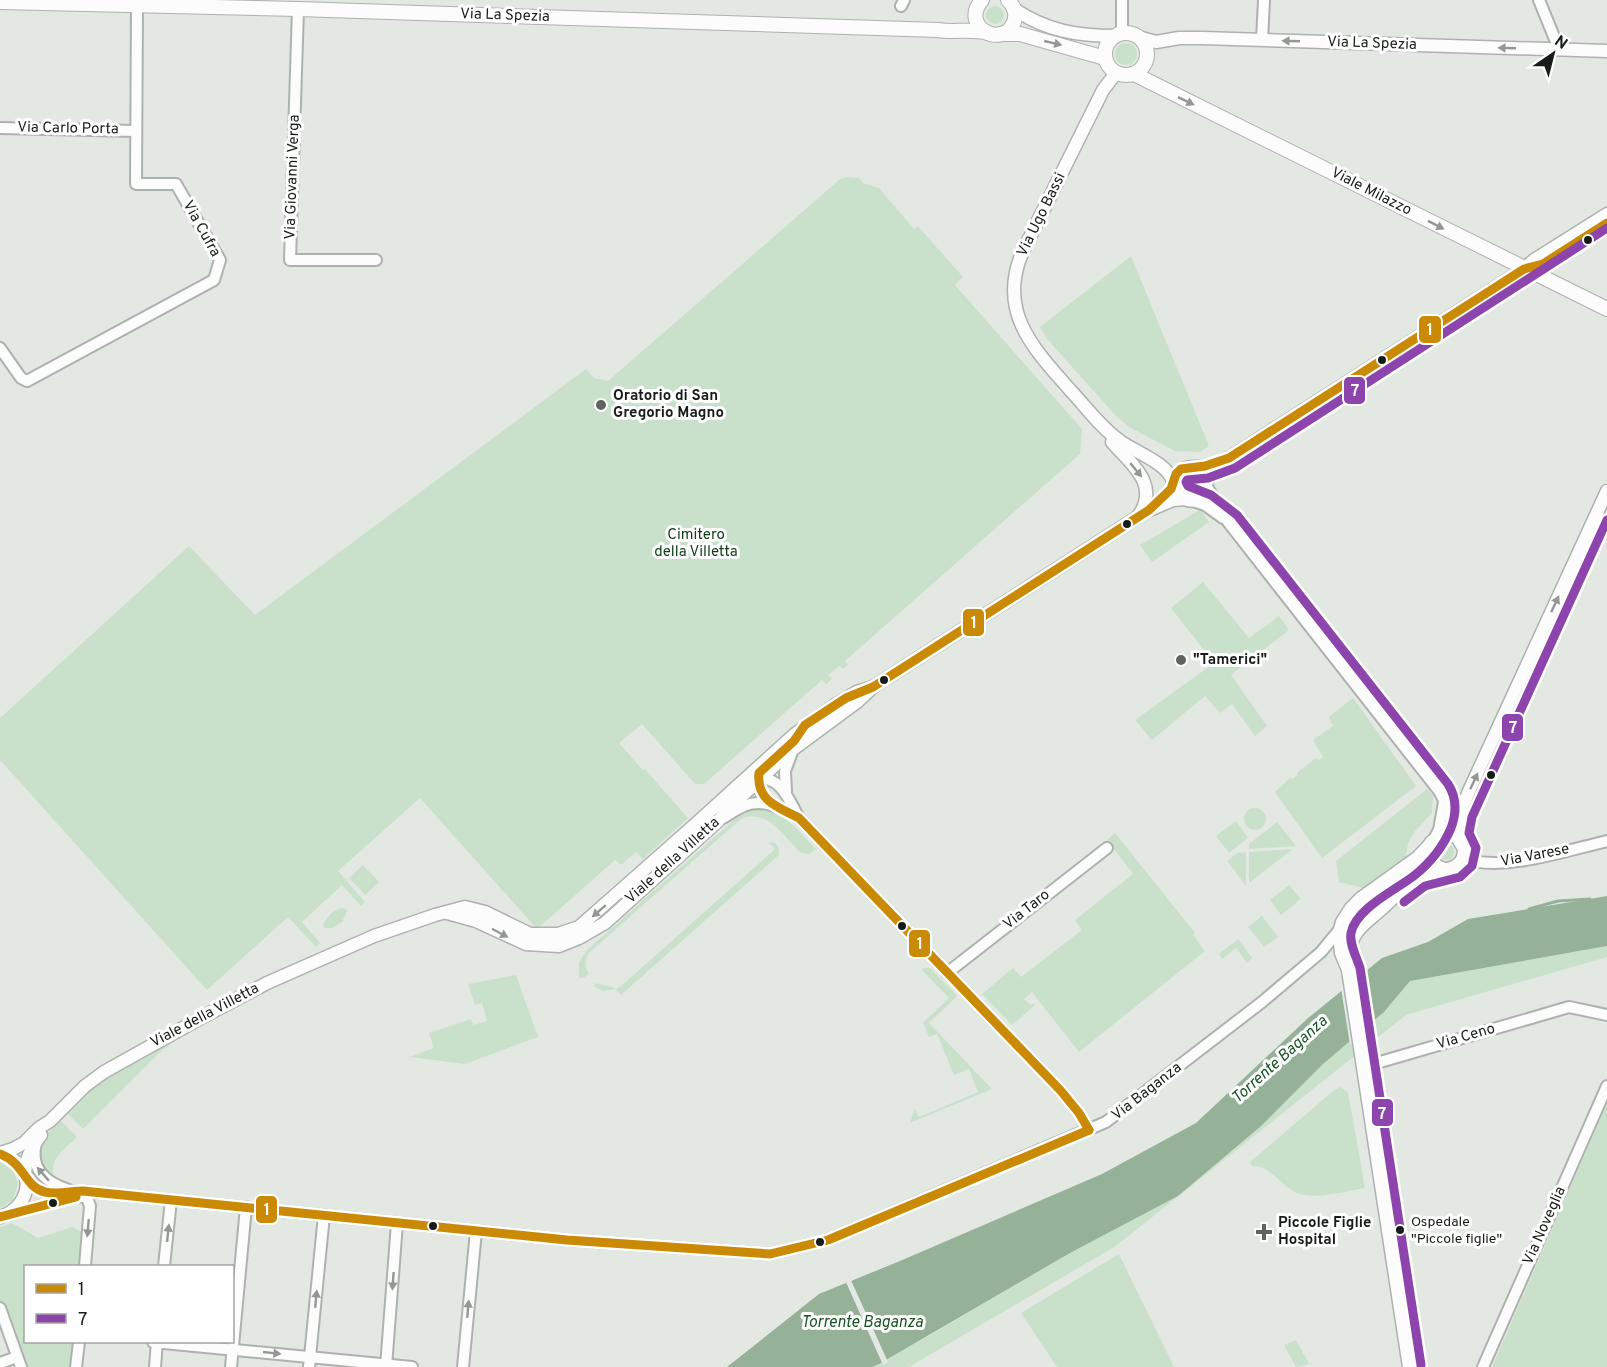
<svg xmlns="http://www.w3.org/2000/svg" width="1607" height="1367" viewBox="0 0 1607 1367" font-family="Overpass,sans-serif">
<rect width="100%" height="100%" fill="#e3e8e3"/>
<g fill="#c9e1cb">
<circle cx="995" cy="15" r="9"/>
<circle cx="1126" cy="54" r="11"/>
<path d="M847,177L859,178L863,183L879,188L914,229L918,226L963,277L955,285L1082,429L1080,454L845,661L848,665L843,669L839,666L828,675L832,679L826,684L822,680L704,784H695L642,724L619,743L643,770L645,769L688,818L643,859L636,852L621,865L615,860L537,929L420,798L338,871L365,902L361,906L342,885L302,922L320,943L316,947L288,917L207,990L0,760V718L189,546L255,615L586,369L594,378L608,381L839,180Z"/>
<path d="M1131,256L1209,446L1200,452L1175,451L1129,427L1116,416L1048,340L1040,327Z"/>
<path d="M1200,510L1209,522L1152,562L1140,545Z"/>
<path d="M1203,582L1249,638L1279,616L1289,630L1231,675L1267,726L1255,736L1232,704L1220,713L1205,696L1152,740L1135,720L1214,663L1171,608Z"/>
<path d="M1353,698L1416,786L1322,858L1275,792L1290,778L1293,779L1298,775L1297,773L1316,758L1319,760L1323,757L1313,740L1333,726L1329,717Z"/>
<path d="M1427,789L1433,796L1432,813L1415,831L1408,843L1406,858L1385,877L1363,888L1339,882L1336,861Z"/>
<circle cx="1255" cy="819" r="11"/>
<path d="M758,810C785,810 799,832 816,849L809,854L801,853C783,837 770,810 742,818L592,950C585,957 583,965 589,973L584,978H579V963L586,951L735,819L746,813Z"/>
<path d="M1236,821L1248,838L1229,853L1216,836Z"/>
<path d="M1277,822L1296,846L1249,849V844Z"/>
<path d="M1115,833L1195,933L1193,935L1205,951L1079,1052L1032,992L1024,999L1031,1005L1034,1003L1035,1005L1012,1025L982,994L1013,968L1021,977L1082,930L1075,920L1133,874L1107,840Z"/>
<path d="M774,842L778,846L779,855L621,995L616,989L603,991L593,986L597,983C604,987 610,985 616,989L620,987L774,850V847L768,843Z"/>
<circle cx="1446" cy="852" r="8"/>
<path d="M1293,849L1249,883V852Z"/>
<path d="M1246,852V886L1227,861L1237,853Z"/>
<path d="M363,865L379,882L365,895L349,878Z"/>
<path d="M1289,885L1301,899L1281,915L1270,900Z"/>
<path d="M340,908H345L347,911L342,922L332,928H324L323,924L331,913Z"/>
<path d="M1262,916L1278,937L1264,947L1248,927Z"/>
<path d="M1238,939L1252,958L1247,963L1236,948L1222,959L1219,954Z"/>
<path d="M1607,946V957L1406,1015L1116,1246L909,1367H872L932,1334L1070,1253L1178,1196L1322,1065L1384,1012L1410,981Z"/>
<path d="M923,968H930L957,996L929,1023L992,1089L910,1123L915,1109L919,1117L978,1092L969,1069L954,1075L937,1034L929,1037L923,1023L949,998L922,970Z"/>
<path d="M516,975L538,1037L465,1064L410,1057L434,1048L429,1033L471,1019L473,1025L487,1021L482,1003L475,1005L468,984Z"/>
<path d="M180,1037L158,1054L83,1129L67,1113L98,1084Z"/>
<path d="M1340,1087L1348,1092L1365,1188C1346,1191 1312,1201 1295,1192C1280,1185 1270,1165 1252,1166L1250,1162L1333,1091Z"/>
<path d="M1607,1103V1367H1492Z"/>
<path d="M60,1120L77,1137C66,1148 48,1159 54,1176L52,1178C27,1155 40,1141 60,1120Z"/>
<path d="M0,1162L13,1170L18,1183L13,1200L0,1208Z"/>
<path d="M12,1223L38,1238L72,1227L85,1233L82,1266H26V1342H76L75,1348H72L70,1366L72,1367H24L0,1300V1227Z"/>
<path d="M1119,1254L1174,1367H1057L1021,1313Z"/>
<path d="M1296,1340L1309,1364L1296,1367L1284,1345Z"/>
</g>
<path fill="#95b197" d="M1607,896V946L1410,981L1384,1012L1322,1065L1261,1126L1178,1196L1070,1253L879,1364L872,1367H727L819,1294L900,1261L1102,1174L1196,1123L1307,1019L1382,958L1428,942L1468,919Z"/>
<g fill="#e3e8e3">
<path d="M1358,973L1367,1031L1350,1045L1341,988Z"/>
<path d="M850,1278L888,1362L883,1365L845,1280Z"/>
</g>
<g fill="none" stroke-linecap="round" stroke-linejoin="round">
<path stroke="#95b197" stroke-width="3" d="M1529,909L1558,901L1590,899"/>
<g stroke="#aeb2ae" stroke-width="14">
<g id="minor">
<path d="M1122,0V34"/>
<path d="M1539,0L1559,49"/>
<path d="M901,6L904,0"/>
<path d="M298,9L290,260H376"/>
<path d="M1262,40L1264,0"/>
<path d="M0,128L136,131"/>
<path d="M0,348L21,378L27,381L214,280L220,260L176,184H136L137,5"/>
<path d="M1206,485L1228,522L1439,791L1449,809L1453,835"/>
<path d="M1190,500L1205,505L1223,518"/>
<path d="M758,776C757,789 763,799 774,805"/>
<path d="M755,778C782,776 788,799 799,818L1061,1091L1079,1113L1089,1130"/>
<path d="M786,791L785,771L792,752"/>
<path d="M723,818C730,814 736,809 744,806C763,798 782,808 799,818"/>
<path d="M1434,839L1439,830L1444,802"/>
<path d="M1463,858C1500,873 1568,850 1607,841"/>
<path d="M1340,942C1358,913 1370,906 1399,890"/>
<path d="M947,973L1107,848"/>
<path d="M1363,1067L1569,1007L1607,1015"/>
<path d="M36,1143C29,1169 46,1183 69,1190"/>
<path d="M26,1178C41,1199 62,1191 83,1191L567,1240L770,1254L828,1240L1106,1122L1262,1002L1321,952L1340,929"/>
<path d="M79,1196L87,1198L90,1206L85,1266"/>
<path d="M8,1215L74,1197"/>
<path d="M164,1266L171,1200"/>
<path d="M0,1308L21,1367"/>
<path d="M153,1342L412,1367"/>
<path d="M0,1363L17,1357"/>
<path d="M76,1367L79,1342"/>
<path d="M155,1367L157,1342"/>
<path d="M231,1367L246,1207"/>
<path d="M309,1367L324,1215"/>
<path d="M386,1367L397,1223"/>
<path d="M463,1367L476,1231"/>
<path d="M1483,1367L1607,1086"/>
</g>
</g>
<g stroke="#aeb2ae" stroke-width="15">
<g id="tertiary">
<path d="M1014,9C1047,31 1077,36 1116,36"/>
<path d="M1138,37L1156,42L1179,38H1203L1607,51"/>
<path d="M1116,73L1103,90L1022,253C997,313 1035,350 1071,391C1087,408 1101,428 1120,441C1135,452 1168,463 1173,482"/>
<path d="M1112,442C1131,464 1160,484 1139,515"/>
<path d="M1229,458C1222,461 1213,465 1206,466C1192,469 1180,463 1174,480C1174,487 1175,493 1181,497C1202,510 1203,484 1211,475C1216,469 1223,464 1229,458L1524,269L1534,260L1607,214"/>
<path d="M1456,836L1460,813L1469,791L1607,491"/>
<path d="M1431,842C1426,856 1432,866 1445,869"/>
<path d="M447,913L476,921L526,944L559,946L579,938L605,923L719,820L729,808L788,753L857,702L873,687L1147,511L1173,500L1186,499"/>
<path d="M1348,970C1348,927 1363,928 1389,902C1400,892 1407,881 1421,875C1432,870 1448,872 1457,865C1463,861 1464,855 1464,849L1457,837L1446,834L1437,837L1418,857L1361,898L1351,908L1342,922L1339,933L1341,953L1348,970L1409,1367"/>
<path d="M0,1153L13,1149L24,1143L39,1128L50,1121L85,1086L104,1072L199,1019L267,983L374,936L435,915L465,907L485,912L530,934H558L579,927L690,829L795,734L835,705L857,692L873,687"/>
<path d="M0,1154C37,1163 34,1206 0,1217"/>
<path d="M25,1175C25,1159 31,1147 41,1135"/>
</g>
</g>
<g stroke="#aeb2ae" stroke-width="16">
<g id="secondary">
<path d="M982,0C959,27 1003,50 1014,22C1017,14 1014,6 1008,0"/>
<path d="M0,2L298,9L938,30C955,33 971,28 988,33"/>
<circle cx="1126" cy="54" r="21"/>
<path d="M1000,34H1020L1105,58"/>
<path d="M1134,74L1607,309"/>
</g>
</g>
<use href="#minor" stroke="#fbfcfb" stroke-width="10"/>
<use href="#tertiary" stroke="#fbfcfb" stroke-width="12"/>
<use href="#secondary" stroke="#fbfcfb" stroke-width="14"/>
<g stroke="#fff" stroke-width="14">
<g id="bus-1">
<path d="M1089,1130L1079,1113L1061,1091L799,818C778,807 756,801 759,773L794,741L805,725L846,698L873,687L1149,510L1171,489L1176,474L1181,469L1205,466L1229,458L1524,269L1543,264L1607,223"/>
<path d="M0,1154C25,1163 24,1187 45,1192C58,1195 71,1191 83,1191L567,1240L770,1254L828,1240L1089,1130"/>
<path d="M0,1217L76,1197"/>
</g>
</g>
<g stroke="#fff" stroke-width="14">
<g id="bus-2">
<path d="M1404,902L1425,886L1460,877L1472,866L1476,848L1469,833L1472,817L1607,520"/>
<path d="M1421,1365L1360,968C1357,958 1349,944 1351,933C1356,908 1396,890 1415,875C1431,862 1443,847 1451,828C1457,812 1457,798 1448,784L1237,515L1211,495L1188,486L1186,482L1187,480L1208,478L1235,468L1607,228"/>
</g>
</g>
<use href="#bus-1" stroke="#ca8a05" stroke-width="9"/>
<use href="#bus-2" stroke="#8e44ad" stroke-width="9"/>
</g>
<defs><path id="oneway-solid" d="M-6-.8H1V-3.2L6.5 0L1 3.2V.8H-6Z" transform="scale(1.5)"/></defs>
<g fill="#959795">
<use href="#oneway-solid" transform="translate(1291 41) rotate(-178)"/>
<use href="#oneway-solid" transform="translate(1053 43) rotate(13)"/>
<use href="#oneway-solid" transform="translate(1507 48) rotate(-178)"/>
<use href="#oneway-solid" transform="translate(1186 101) rotate(26)"/>
<use href="#oneway-solid" transform="translate(1436 225) rotate(27)"/>
<use href="#oneway-solid" transform="translate(1136 470) rotate(50)"/>
<use href="#oneway-solid" transform="translate(1555 604) rotate(-65)"/>
<use href="#oneway-solid" transform="translate(1474 781) rotate(-65)"/>
<use href="#oneway-solid" transform="translate(599 911) rotate(139)"/>
<use href="#oneway-solid" transform="translate(500 933) rotate(28)"/>
<use href="#oneway-solid" transform="translate(43 1174) rotate(-131)"/>
<use href="#oneway-solid" transform="translate(88 1228) rotate(95)"/>
<use href="#oneway-solid" transform="translate(168 1233) rotate(-84)"/>
<use href="#oneway-solid" transform="translate(393 1281) rotate(94)"/>
<use href="#oneway-solid" transform="translate(316 1299) rotate(-85)"/>
<use href="#oneway-solid" transform="translate(468 1309) rotate(-85)"/>
<use href="#oneway-solid" transform="translate(272 1353) rotate(6)"/>
</g>
<g fill="#181c18" stroke="#fff" stroke-width="2">
<circle cx="1588" cy="240" r="5"/>
<circle cx="1382" cy="360" r="5"/>
<circle cx="1127" cy="524" r="5"/>
<circle cx="884" cy="680" r="5"/>
<circle cx="1491" cy="775" r="5"/>
<circle cx="902" cy="926" r="5"/>
<circle cx="53" cy="1203" r="5"/>
<circle cx="433" cy="1226" r="5"/>
<circle cx="1400" cy="1230" r="5"/>
<circle cx="820" cy="1242" r="5"/>
</g>
<g fill="#5f635f" stroke="#fff" stroke-width="2">
<circle cx="601" cy="405" r="6"/>
<circle cx="1181" cy="660" r="6"/>
<path d="M1261 1223h6v6h6v6h-6v6h-6v-6h-6v-6h6z"/>
</g>
<g text-anchor="middle" dominant-baseline="central" stroke-width="6" stroke-linejoin="round" paint-order="stroke">
<g font-size="14" fill="#181c18" stroke="#fff" text-anchor="start">
<text x="1411" y="1222">Ospedale<tspan x="1411" dy="17">"Piccole figlie"</tspan></text>
</g>
<g font-size="15" fill="#181c18" stroke="#fff">
<text transform="translate(505 16) rotate(2)">Via La Spezia</text>
<text transform="translate(1372 44) rotate(2)">Via La Spezia</text>
<text transform="translate(68 129) rotate(1)">Via Carlo Porta</text>
<text transform="translate(293 177) rotate(-88)">Via Giovanni Verga</text>
<text transform="translate(1371 192) rotate(27)">Viale Milazzo</text>
<text transform="translate(1042 215) rotate(-64)">Via Ugo Bassi</text>
<text transform="translate(201 229) rotate(61)">Via Cufra</text>
<text transform="translate(1535 856) rotate(-11)">Via Varese</text>
<text transform="translate(673 861) rotate(-42)">Viale della Villetta</text>
<text transform="translate(1027 910) rotate(-38)">Via Taro</text>
<text transform="translate(205 1016) rotate(-28)">Viale della Villetta</text>
<text transform="translate(1466 1037) rotate(-16)">Via Ceno</text>
<text transform="translate(1147 1092) rotate(-38)">Via Baganza</text>
<text transform="translate(1545 1226) rotate(-66)">Via Noveglia</text>
</g>
<g font-size="15" font-weight="bold" fill="#181c18" stroke="#fff" text-anchor="start">
<text x="613" y="396">Oratorio di San<tspan x="613" dy="17">Gregorio Magno</tspan></text>
<text x="1193" y="660">"Tamerici"</text>
<text x="1278" y="1223">Piccole Figlie<tspan x="1278" dy="17">Hospital</tspan></text>
</g>
<g font-size="15" fill="#0e3c17" stroke="#fff">
<text x="696" y="535">Cimitero<tspan x="696" dy="17">della Villetta</tspan></text>
</g>
<g font-size="16" font-style="italic" fill="#185424" stroke="#fff">
<text transform="translate(1280 1060) rotate(-42)">Torrente Baganza</text>
<text x="862" y="1323">Torrente Baganza</text>
</g>
</g>
<g stroke="#fff" stroke-width="2">
<rect x="1418" y="315" width="24" height="29" rx="6" fill="#ca8a05"/>
<rect x="1343" y="376" width="23" height="29" rx="6" fill="#8e44ad"/>
<rect x="962" y="608" width="23" height="29" rx="6" fill="#ca8a05"/>
<rect x="1501" y="713" width="23" height="29" rx="6" fill="#8e44ad"/>
<rect x="908" y="929" width="23" height="29" rx="6" fill="#ca8a05"/>
<rect x="1371" y="1098" width="23" height="29" rx="6" fill="#8e44ad"/>
<rect x="255" y="1195" width="23" height="29" rx="6" fill="#ca8a05"/>
</g>
<g font-size="16" text-anchor="middle" font-weight="bold" fill="#fff">
<text x="1430" y="335">1</text>
<text x="1355" y="396">7</text>
<text x="974" y="628">1</text>
<text x="1513" y="733">7</text>
<text x="920" y="949">1</text>
<text x="1382" y="1119">7</text>
<text x="267" y="1215">1</text>
</g>
<rect x="24" y="1265" width="210" height="78" fill="#ffffff" stroke="#a3a4a3" stroke-width="1.5"/>
<rect x="36" y="1284" width="30" height="9" fill="#ca8a05" stroke="#a3a4a3" stroke-width="1.5"/>
<text x="78" y="1295" font-size="18" fill="#181c18">1</text>
<rect x="36" y="1314" width="30" height="9" fill="#8e44ad" stroke="#a3a4a3" stroke-width="1.5"/>
<text x="78" y="1325" font-size="18" fill="#181c18">7</text>
<g transform="translate(1553 54) rotate(35)" stroke="#ffffff" stroke-width="4.5" paint-order="stroke">
<path d="M0-4.5L10 22L0 15L-10 22Z" fill="#181c18"/>
<text y="-9" font-size="16" font-weight="bold" text-anchor="middle" fill="#181c18">N</text>
</g>
</svg>
